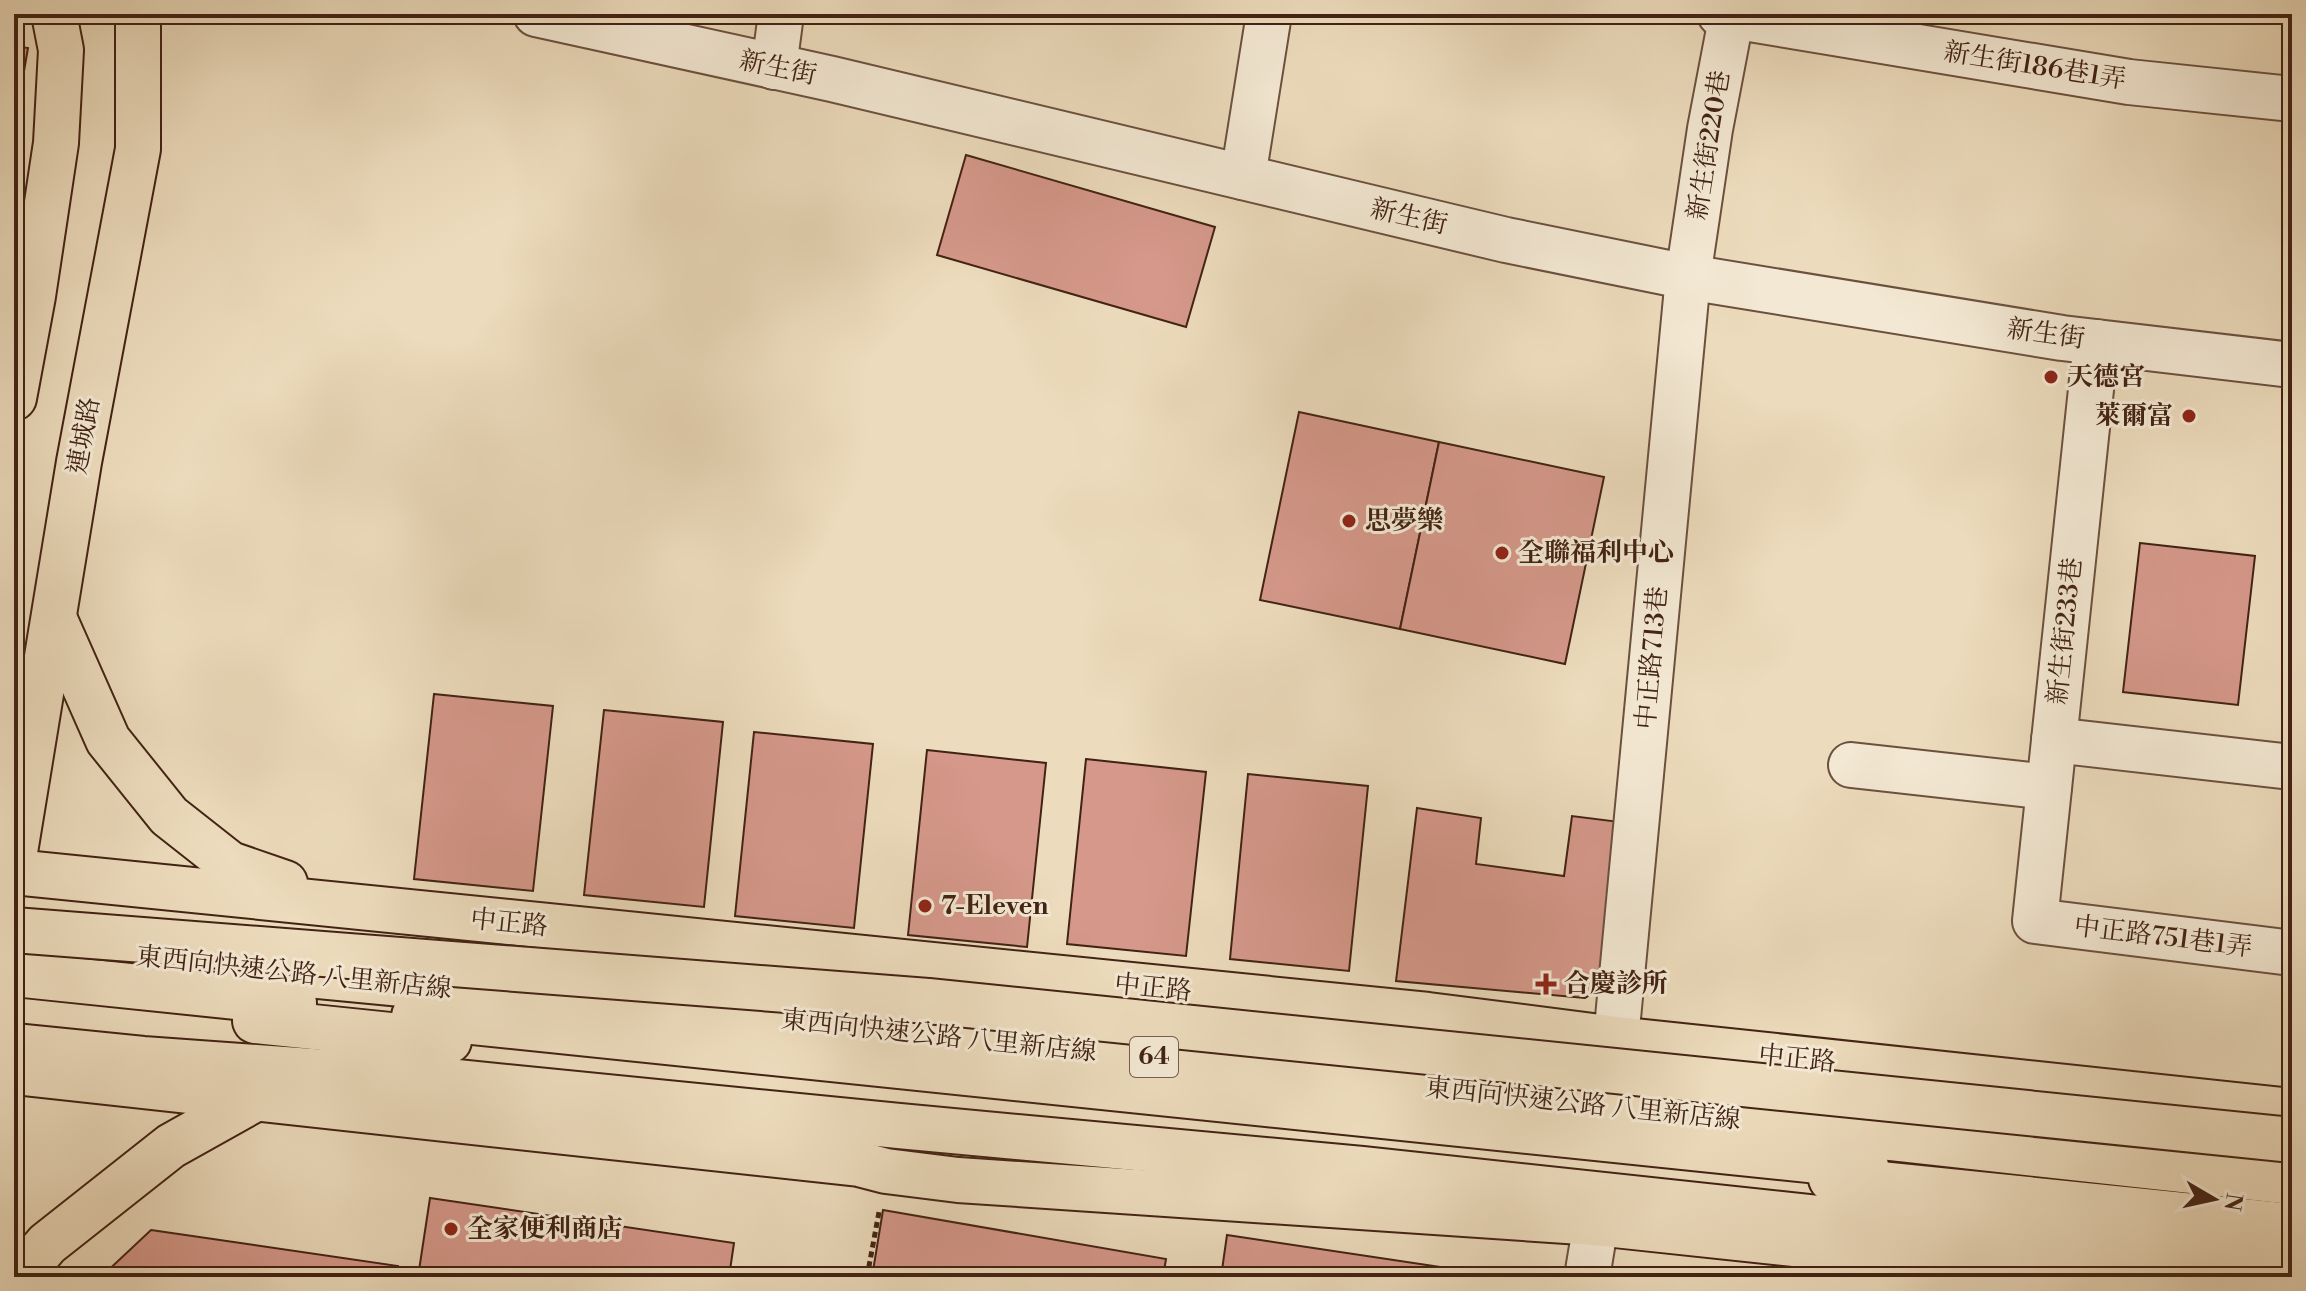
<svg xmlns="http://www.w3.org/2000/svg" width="2306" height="1291" viewBox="0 0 2306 1291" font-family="'Libre Bodoni','Noto Serif TC',serif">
<rect width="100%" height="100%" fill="#ecdbbc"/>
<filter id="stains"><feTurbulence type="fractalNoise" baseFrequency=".0025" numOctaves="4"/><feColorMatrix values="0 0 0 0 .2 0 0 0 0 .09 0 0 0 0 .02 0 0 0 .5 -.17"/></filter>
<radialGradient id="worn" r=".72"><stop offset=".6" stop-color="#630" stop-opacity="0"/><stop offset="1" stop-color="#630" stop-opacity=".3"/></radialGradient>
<g fill="#d5988a" stroke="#422214" stroke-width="2">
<path d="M14,46L28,48L14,129Z"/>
<path d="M966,155L1215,227L1186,327L937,255Z"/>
<path d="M1299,412L1439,442L1400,629L1260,600Z"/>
<path d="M1439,442L1604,477L1565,664L1400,629Z"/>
<path d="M2140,543L2255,556L2238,705L2123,692Z"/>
<path d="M434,694L553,706L533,891L414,879Z"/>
<path d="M604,710L723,722L704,907L584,895Z"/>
<path d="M754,732L873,744L854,928L735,916Z"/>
<path d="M927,750L1046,763L1027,947L908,935Z"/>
<path d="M1086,759L1206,772L1186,956L1067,944Z"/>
<path d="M1248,774L1368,786L1349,971L1230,959Z"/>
<path d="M1417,808L1481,818L1476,864L1564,876L1572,816L1628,823L1602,987L1585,998L1396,981Z"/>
<path d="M430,1198L734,1243L729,1277H418Z"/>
<path d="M883,1210L1166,1259L1163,1277H872Z"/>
<path d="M151,1230L398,1266L396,1277H101Z"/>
<path d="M1227,1235L1507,1277H1221Z"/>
</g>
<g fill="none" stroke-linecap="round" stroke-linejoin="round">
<g stroke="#6c503e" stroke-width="48">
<g id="minor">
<path d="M536,14L832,79L1506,240L1688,277L2062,338L2292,365"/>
<path d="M1720,14L2129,82L2292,99"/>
<path d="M774,67L781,14"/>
<path d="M1243,177L1269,14"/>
<path d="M2096,342L2035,921L2292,953"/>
<path d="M2054,740L2292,767"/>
<path d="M1851,765L2049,787"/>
<path d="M1616,1039L1688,277L1710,129L1732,14"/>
<path d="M1587,1277L1596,1223"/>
</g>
</g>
<g stroke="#422214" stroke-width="48">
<g id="major">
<path d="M14,398L33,296L56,143L61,50L54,14"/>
<path d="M54,618L108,740L169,816L230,864L285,883"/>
<path d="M14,858L79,462L138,149V14"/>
<path d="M14,872L1428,1015L1616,1039L2292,1111"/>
<path d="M14,1072L859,1164L886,1171L958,1180L1596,1223L2105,1277"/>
<path d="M19,1277L47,1244L171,1146L255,1099"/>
</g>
</g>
<g stroke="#422214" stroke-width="48">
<g id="highway">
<path d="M246,969L1105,1052L2292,1182"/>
<path d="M14,974L294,1003"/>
<path d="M414,1016L1866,1166"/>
<path d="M255,1021L449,1041"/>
<path d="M14,1046L143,1059L437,1080L899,1126L1362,1169L2292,1269"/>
<path d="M1831,1179L2292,1226"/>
</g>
</g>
<path stroke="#422214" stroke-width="5" stroke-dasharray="6 4" stroke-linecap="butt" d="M867,1277L879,1212"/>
<use href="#minor" stroke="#f3e8d3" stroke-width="44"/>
<use href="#major" stroke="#ecdbbc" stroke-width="44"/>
<use href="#highway" stroke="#ecdbbc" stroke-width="44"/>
<g stroke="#422214" stroke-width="48" stroke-linecap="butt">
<path id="highway-bridge" d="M14,930L928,1001L2292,1140"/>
</g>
<use href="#highway-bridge" stroke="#ecdbbc" stroke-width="44"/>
</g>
<g fill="#8f2418" stroke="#f3e8d3" stroke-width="3">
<circle cx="2051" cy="377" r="8"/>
<circle cx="2189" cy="416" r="8"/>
<circle cx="1349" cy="521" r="8"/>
<circle cx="1502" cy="553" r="8"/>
<circle cx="925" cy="906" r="8"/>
<path d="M1542 972h8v8h8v8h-8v8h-8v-8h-8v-8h8z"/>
<circle cx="451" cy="1229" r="8"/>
</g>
<g text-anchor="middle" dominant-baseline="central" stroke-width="6" stroke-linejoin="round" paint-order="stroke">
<rect fill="#f3e8d3" stroke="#775d4d" stroke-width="2" x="1130" y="1037" width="48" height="40" rx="6"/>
<g font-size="24" font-weight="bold" fill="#422214">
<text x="1154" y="1057">64</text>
</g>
<g font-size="26" fill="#422214" stroke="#f3e8d3">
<text transform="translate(2035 66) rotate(9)">新生街186巷1弄</text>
<text transform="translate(778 68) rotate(12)">新生街</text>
<text transform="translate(1709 145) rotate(-81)">新生街220巷</text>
<text transform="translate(1409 217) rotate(13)">新生街</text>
<text transform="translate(2046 334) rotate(8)">新生街</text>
<text transform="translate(84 436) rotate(-80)">連城路</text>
<text transform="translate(2065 631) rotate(-84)">新生街233巷</text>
<text transform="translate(1652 658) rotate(-85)">中正路713巷</text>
<text transform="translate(509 923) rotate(6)">中正路</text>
<text transform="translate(2163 937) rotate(7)">中正路751巷1弄</text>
<text transform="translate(294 973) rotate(6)">東西向快速公路 八里新店線</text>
<text transform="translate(1153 988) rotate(6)">中正路</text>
<text transform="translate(939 1036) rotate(6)">東西向快速公路 八里新店線</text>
<text transform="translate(1797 1059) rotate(6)">中正路</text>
<text transform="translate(1583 1104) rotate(6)">東西向快速公路 八里新店線</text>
</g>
<g font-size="26" font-weight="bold" fill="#422214" stroke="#f3e8d3" text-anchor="start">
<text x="2067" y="377">天德宮</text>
<text x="2173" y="416" text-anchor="end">萊爾富</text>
<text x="1365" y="521">思夢樂</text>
<text x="1518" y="553">全聯福利中心</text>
<text x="941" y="906">7-Eleven</text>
<text x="1564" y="984">合慶診所</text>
<text x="467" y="1229">全家便利商店</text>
</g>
</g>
<rect width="2306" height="1291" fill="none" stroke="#ecdbbc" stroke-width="48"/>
<rect x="16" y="16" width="2274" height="1259" fill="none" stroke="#422214" stroke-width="4"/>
<rect x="24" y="24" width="2258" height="1243" fill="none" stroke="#422214" stroke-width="2"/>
<g transform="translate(2214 1199) rotate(99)" stroke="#f3e8d3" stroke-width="6" paint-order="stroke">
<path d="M0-6L14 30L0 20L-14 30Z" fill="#422214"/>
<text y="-12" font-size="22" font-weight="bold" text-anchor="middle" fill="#422214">N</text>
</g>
<rect width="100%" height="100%" filter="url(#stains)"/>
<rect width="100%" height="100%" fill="url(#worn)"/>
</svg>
